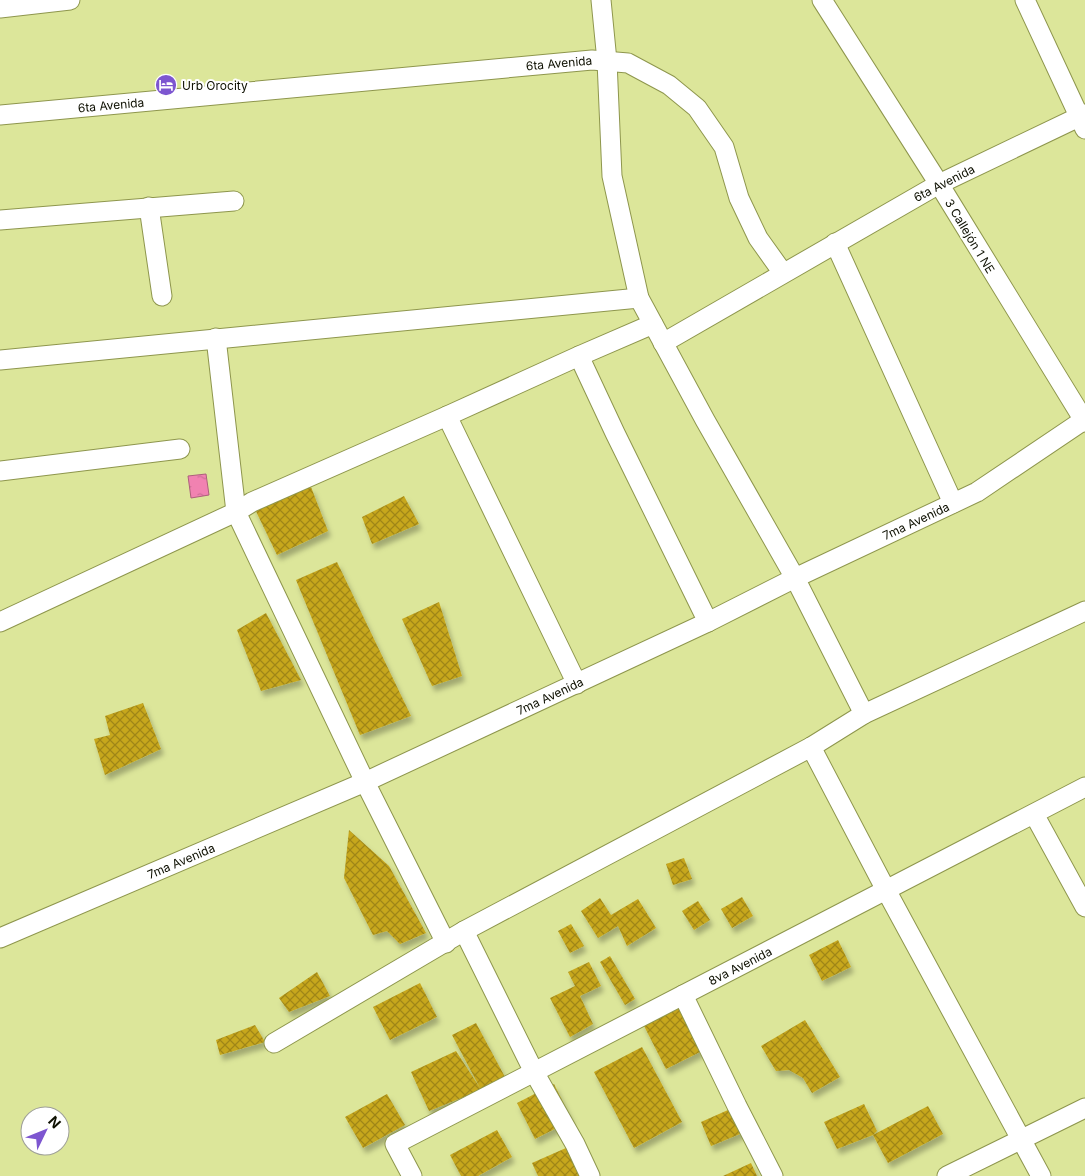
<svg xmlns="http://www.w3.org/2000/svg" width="1085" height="1176" viewBox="0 0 1085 1176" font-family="Inter,sans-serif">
<defs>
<pattern id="water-ripples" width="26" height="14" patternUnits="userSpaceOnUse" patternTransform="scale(1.25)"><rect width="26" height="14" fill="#f182b1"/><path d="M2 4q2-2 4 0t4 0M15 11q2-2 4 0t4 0" fill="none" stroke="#cd6f96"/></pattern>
<pattern id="building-cross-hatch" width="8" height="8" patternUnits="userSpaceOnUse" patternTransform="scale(1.25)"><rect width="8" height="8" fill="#c7a71c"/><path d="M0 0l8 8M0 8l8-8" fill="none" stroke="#a08616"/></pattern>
<filter id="shadow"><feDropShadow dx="3" dy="5.5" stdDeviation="2.5" flood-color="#0004"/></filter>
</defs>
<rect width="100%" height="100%" fill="#dce69a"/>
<path fill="url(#water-ripples)" stroke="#ad607c" d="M206,474L209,495L191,498L188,476Z"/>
<g fill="url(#building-cross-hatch)" filter="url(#shadow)">
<path d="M311,487L328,531L277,555L253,505Z"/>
<path d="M404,496L419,524L372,544L362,517Z"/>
<path d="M337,562L411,716L360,735L296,580Z"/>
<path d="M439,602L462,676L432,686L402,619Z"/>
<path d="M266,613L301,680L261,691L237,630Z"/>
<path d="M143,703L161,749L105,775L94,739L110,735L105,716Z"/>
<path d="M349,830L389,866L426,933L400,944L387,931L373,935L344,878Z"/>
<path d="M684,858L692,879L673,885L666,864Z"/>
<path d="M742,897L753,916L732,928L721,909Z"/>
<path d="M600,898L611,915L638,899L656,928L627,946L618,926L598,938L581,911Z"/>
<path d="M698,901L710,920L694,930L682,911Z"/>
<path d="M571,924L584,946L570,953L558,931Z"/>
<path d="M838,940L851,967L822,981L809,955Z"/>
<path d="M610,956L635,999L625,1005L600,962Z"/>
<path d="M589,962L601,986L580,996L593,1024L570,1037L550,998L575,986L568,972Z"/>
<path d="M317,972L330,996L289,1012L279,998Z"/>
<path d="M420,983L437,1017L390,1040L373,1007Z"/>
<path d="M677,1003L702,1051L666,1069L642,1022Z"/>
<path d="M805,1020L840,1077L812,1093L803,1078L789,1070L776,1071L761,1046Z"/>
<path d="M476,1023L505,1077L481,1090L429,1111L411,1072L456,1051L480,1088L452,1035Z"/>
<path d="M255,1025L265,1042L220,1055L216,1040Z"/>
<path d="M642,1047L682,1122L634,1148L594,1072Z"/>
<path d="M554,1084L572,1120L535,1139L517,1103Z"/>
<path d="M387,1094L405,1125L363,1148L345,1117Z"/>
<path d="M864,1104L877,1131L873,1135L928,1106L943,1134L888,1163L873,1135L837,1149L824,1122Z"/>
<path d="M737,1106L747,1131L711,1146L701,1122Z"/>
<path d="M497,1130L512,1157L478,1176H461L450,1155Z"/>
<path d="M575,1144L581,1176H538L532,1163Z"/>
<path d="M751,1163L757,1176H723Z"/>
</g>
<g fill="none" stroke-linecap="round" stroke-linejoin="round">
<g stroke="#8e964d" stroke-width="21">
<g id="street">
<path d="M601,0L607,61L612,176L639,298L705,420L795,578L864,714"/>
<path d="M822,0L939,184L1085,422"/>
<path d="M1025,0L1085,129"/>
<path d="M0,8L70,0"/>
<path d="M0,115L592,60L628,63L669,85L697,108L724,147L739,198L758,238L783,273"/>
<path d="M149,207L162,296"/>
<path d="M0,220L234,201"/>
<path d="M835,243L953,503"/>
<path d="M216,338L236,512L365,782L446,943"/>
<path d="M663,343L939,184L1085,114"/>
<path d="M579,356L615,433L708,622"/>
<path d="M0,360L639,298"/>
<path d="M447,416L577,684"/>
<path d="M0,471L180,449"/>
<path d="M0,622L236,512L252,502L447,416L579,356L653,324"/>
<path d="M811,747L886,890L1041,1176"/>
<path d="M1034,814L1085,907"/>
<path d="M464,931L534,1072L575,1144L590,1176"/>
<path d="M0,938L365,782L708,622L795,578L977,492L1084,420"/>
<path d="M683,995L737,1106L773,1176"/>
<path d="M274,1043L464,931L811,747L864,714L1085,611"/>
<path d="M412,1176L395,1144L1085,787"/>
<path d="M947,1176L1085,1108"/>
</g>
</g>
<use href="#street" stroke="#fff" stroke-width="19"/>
</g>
<defs>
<g id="hotel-disc" transform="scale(1.125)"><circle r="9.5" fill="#7d56d0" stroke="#fff"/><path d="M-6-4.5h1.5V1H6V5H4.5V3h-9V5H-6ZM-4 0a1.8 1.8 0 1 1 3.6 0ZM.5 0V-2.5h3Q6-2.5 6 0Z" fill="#fff"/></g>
</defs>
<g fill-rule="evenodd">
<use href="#hotel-disc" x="166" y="85"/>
</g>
<g text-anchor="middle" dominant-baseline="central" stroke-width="4" stroke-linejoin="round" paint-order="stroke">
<g font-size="12" fill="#0d0f00" stroke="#fff">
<text transform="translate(559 63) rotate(-5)">6ta Avenida</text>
<text transform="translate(111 105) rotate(-5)">6ta Avenida</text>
<text transform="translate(944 183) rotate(-27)">6ta Avenida</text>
<text transform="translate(970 236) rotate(59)">3 Callejón 1 NE</text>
<text transform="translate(916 521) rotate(-25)">7ma Avenida</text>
<text transform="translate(550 696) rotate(-25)">7ma Avenida</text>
<text transform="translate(181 861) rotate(-23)">7ma Avenida</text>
<text transform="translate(740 966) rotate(-27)">8va Avenida</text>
</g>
<g font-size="12" fill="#0d0f00" stroke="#fff" text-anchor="start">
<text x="182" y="85">Urb Orocity</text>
</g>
</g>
<g transform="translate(45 1131) rotate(47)"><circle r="24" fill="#ffffff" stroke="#9e9f99"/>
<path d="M0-4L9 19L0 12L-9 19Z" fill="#7d56d0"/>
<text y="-8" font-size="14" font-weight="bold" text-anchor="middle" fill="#0d0f00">N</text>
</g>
</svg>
